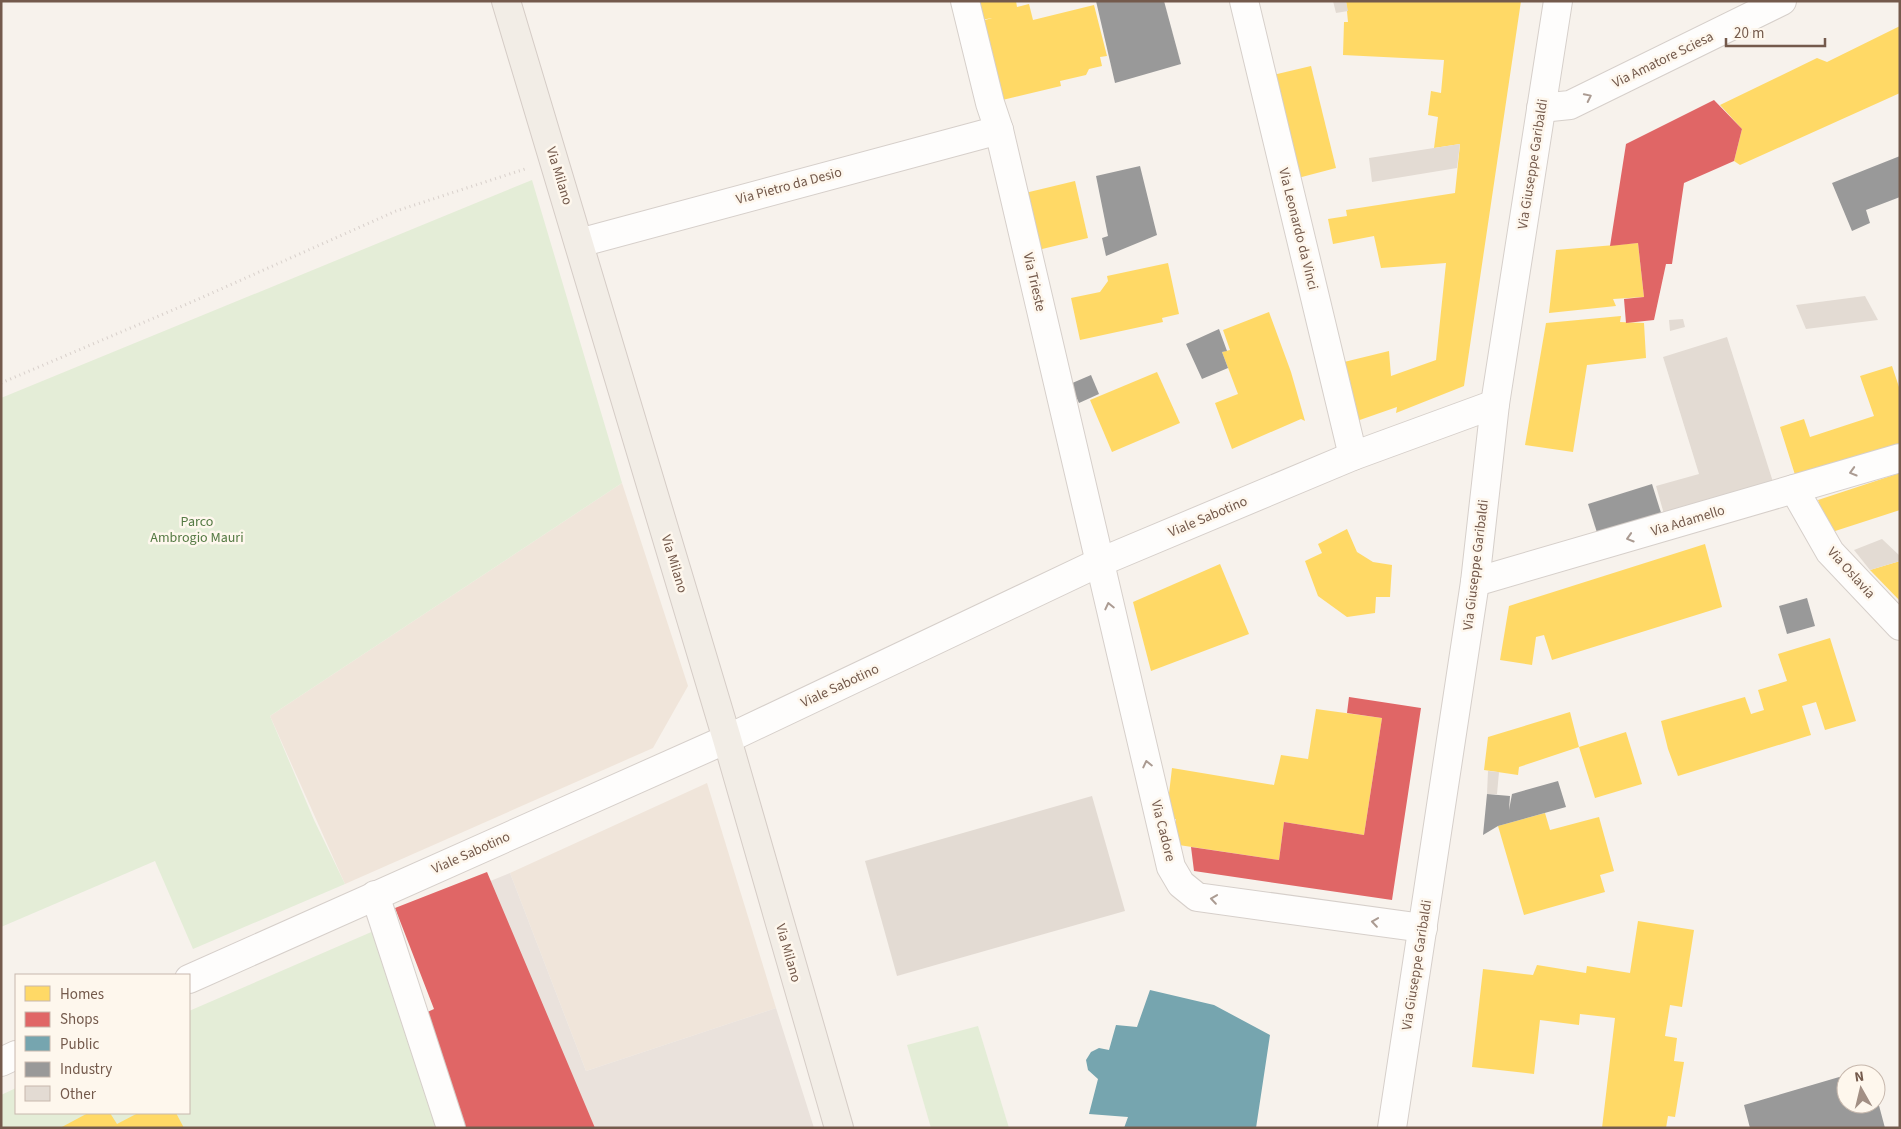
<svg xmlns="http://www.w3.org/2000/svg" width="1901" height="1129" viewBox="0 0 1901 1129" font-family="'Source Sans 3',sans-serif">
<rect width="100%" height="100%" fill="#f7f2ec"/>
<g fill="#f0e5da">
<path d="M622,483L688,686L653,748L345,884L270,716Z"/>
<path d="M707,783L776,1008L586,1071L510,873Z"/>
</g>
<path fill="#eae2dc" d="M510,873L586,1071L776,1008L814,1128H488L407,915Z"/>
<g fill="#e4edd7">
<path d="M532,180L622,483L270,716L314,820L345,884L193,949L155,861L1,927V398Z"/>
<path d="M376,930L449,1128H1V1095L16,1088V1113H189V1011Z"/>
<path d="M978,1026L1009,1128H931L907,1045Z"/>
</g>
<g fill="#ffd966">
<path d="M971,1H1016L1017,7L1029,4L1033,20L1094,5L1107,56L1100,57L1102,66L1089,69L1086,75L1060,81L1061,86L990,103L971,24L992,18L976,21Z"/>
<path d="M1346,1H1521L1464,386L1396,413L1397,407L1354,422L1340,363L1389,351L1391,376L1436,360L1446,263L1381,268L1374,236L1333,244L1328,219L1347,216L1346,210L1455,193L1460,144L1434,148L1438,117L1428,115L1431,91L1441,93L1444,60L1343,55L1344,22H1348Z"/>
<path d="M1900,26V93L1740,165L1734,161L1742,129L1720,105L1817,58L1827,62Z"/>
<path d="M1311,66L1336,168L1298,178L1273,75Z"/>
<path d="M1075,181L1088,238L1038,250L1025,193Z"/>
<path d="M1638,243L1644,297L1613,299L1616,306L1549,313L1556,250Z"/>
<path d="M1168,263L1179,314L1162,318L1163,322L1080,340L1071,298L1100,292L1108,281L1107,276Z"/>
<path d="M1269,312L1291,372L1305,421L1301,419L1232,449L1215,403L1238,394L1222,352L1230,350L1223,330Z"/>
<path d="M1621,316L1620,322L1644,323L1646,358L1587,365L1573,452L1525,445L1546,323Z"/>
<path d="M1892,366L1900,390V443L1796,478L1780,427L1804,419L1810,437L1874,416L1860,376Z"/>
<path d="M1157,372L1180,423L1112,452L1090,400Z"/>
<path d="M1900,473V510L1829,533L1818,500Z"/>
<path d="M1347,529L1357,552L1373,562L1392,565L1390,597H1376L1375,613L1347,617L1318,596L1305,561L1322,553L1318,544Z"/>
<path d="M1705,544L1722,607L1552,660L1544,635L1536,637L1532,665L1500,660L1509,606Z"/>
<path d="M1900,561V601L1870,570Z"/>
<path d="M1220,564L1249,634L1151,671L1133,602Z"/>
<path d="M1830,638L1856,721L1825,730L1816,702L1802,706L1811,735L1678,776L1668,749L1661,721L1745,697L1751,714L1764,710L1758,690L1787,681L1778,654Z"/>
<path d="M1316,709L1382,718L1364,835L1284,822L1279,860L1172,844L1176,819H1166L1172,768L1274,785L1281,755L1308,759Z"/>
<path d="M1570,712L1579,747L1519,767L1518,775L1484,770L1488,737Z"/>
<path d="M1626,732L1642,784L1595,798L1579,747Z"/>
<path d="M1545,813L1550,830L1599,817L1614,871L1600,875L1605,892L1524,915L1498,826Z"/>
<path d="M1638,921L1694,930L1682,1007L1670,1005L1665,1036L1677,1038L1674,1061L1684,1062L1675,1117L1668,1116L1666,1128H1602L1615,1018L1580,1014L1579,1025L1540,1020L1534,1074L1472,1067L1483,969L1533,975L1537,965L1586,973L1587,966L1630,973Z"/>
<path d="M88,1113H110L117,1124L138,1113H176L184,1128H60Z"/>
</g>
<g fill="#e06666">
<path d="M1714,100L1742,129L1734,161L1684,183L1672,264H1666L1654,320L1626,323L1624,299L1644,297L1638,243L1610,246L1626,144Z"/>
<path d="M1349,697L1421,708L1392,900L1194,871L1191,847L1279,860L1284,822L1364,835L1382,718L1347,713Z"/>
<path d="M487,872L595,1128H466L423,1014L434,1009L395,908Z"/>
</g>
<path fill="#76a5af" d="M1150,990L1214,1005L1270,1035L1256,1128H1124L1128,1117L1089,1114L1098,1079L1088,1070L1086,1060L1091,1052L1099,1048L1109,1050L1116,1025L1137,1027Z"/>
<g fill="#999">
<path d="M1096,1H1164L1181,64L1115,83Z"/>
<path d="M1900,156V197L1866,210L1870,223L1852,231L1832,183Z"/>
<path d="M1140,166L1157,235L1106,256L1102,238L1108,236L1096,176Z"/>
<path d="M1219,329L1227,351L1222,352L1228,368L1202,379L1186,344Z"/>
<path d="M1091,375L1099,394L1079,403L1070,384Z"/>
<path d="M1652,484L1663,519L1599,539L1588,504Z"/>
<path d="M1807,598L1815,626L1787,634L1779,606Z"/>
<path d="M1558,781L1566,807L1498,826L1483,835L1487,794L1510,796L1509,810L1512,794Z"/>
<path d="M1868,1069L1870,1074H1853V1073Z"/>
<path d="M1846,1075V1104H1876L1877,1098L1885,1128H1750L1744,1105Z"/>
</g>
<g fill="#e3dbd3">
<path d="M1333,1H1346L1348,11L1336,13Z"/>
<path d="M1460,144L1457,168L1372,182L1369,158Z"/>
<path d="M1865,296L1878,320L1806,329L1796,305Z"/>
<path d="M1683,319L1685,327L1670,331L1669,320Z"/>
<path d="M1727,337L1773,482L1664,514L1656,486L1699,474L1663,357Z"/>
<path d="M1882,539L1900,556V561L1870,570L1854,550Z"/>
<path d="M1488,771L1499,772L1497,794H1487Z"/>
<path d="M1092,796L1125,911L897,976L865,861Z"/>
</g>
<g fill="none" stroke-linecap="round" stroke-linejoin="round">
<g stroke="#d6cfca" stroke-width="30">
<g id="minor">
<path d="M965,1L990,103L999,130L1171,867L1181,884L1197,897L1423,928"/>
<path d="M1244,1L1353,456"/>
<path d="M1541,108L1570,105L1782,1"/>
<path d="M579,243L999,130"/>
<path d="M1794,489L1830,552L1900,626"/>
<path d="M1475,582L1900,458"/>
<path d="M375,895L451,1128"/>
<path d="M189,979L727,739L1098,563L1353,456L1495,404"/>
<path d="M1,1062L16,1055"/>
<path d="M1392,1128L1475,582L1495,404L1558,1"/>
</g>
</g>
<g stroke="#d5ccc6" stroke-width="30">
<path id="major" d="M506,1L727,739L839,1128"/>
</g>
<g stroke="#d8d0cb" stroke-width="3" stroke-dasharray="1 4" stroke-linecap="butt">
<path d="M1,383L194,301L396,211L525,169"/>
<path d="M1,964H2"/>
</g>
<use href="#minor" stroke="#fefdfc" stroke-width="28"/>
<use href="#major" stroke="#f2ede6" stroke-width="28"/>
</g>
<defs><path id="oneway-chevron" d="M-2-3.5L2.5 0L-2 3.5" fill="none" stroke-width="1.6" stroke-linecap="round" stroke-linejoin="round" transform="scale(1.25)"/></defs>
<g stroke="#ab9b92">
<use href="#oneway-chevron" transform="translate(1588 97) rotate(-26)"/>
<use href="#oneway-chevron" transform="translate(1853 472) rotate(164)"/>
<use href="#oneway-chevron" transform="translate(1630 538) rotate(163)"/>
<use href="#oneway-chevron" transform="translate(1109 606) rotate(-103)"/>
<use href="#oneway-chevron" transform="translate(1147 764) rotate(-103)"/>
<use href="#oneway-chevron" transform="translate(1214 899) rotate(-172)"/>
<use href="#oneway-chevron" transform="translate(1375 922) rotate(-172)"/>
</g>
<g text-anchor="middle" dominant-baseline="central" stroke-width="5" stroke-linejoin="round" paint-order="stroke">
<g font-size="14" fill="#745a4c" stroke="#fef7ed">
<text transform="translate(1663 60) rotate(-26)">Via Amatore Sciesa</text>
<text transform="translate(1533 164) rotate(-81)">Via Giuseppe Garibaldi</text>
<text transform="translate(559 176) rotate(73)">Via Milano</text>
<text transform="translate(789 186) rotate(-15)">Via Pietro da Desio</text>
<text transform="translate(1298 229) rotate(76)">Via Leonardo da Vinci</text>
<text transform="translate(1034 282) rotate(77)">Via Trieste</text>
<text transform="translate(1208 517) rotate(-23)">Viale Sabotino</text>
<text transform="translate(1688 521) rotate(-17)">Via Adamello</text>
<text transform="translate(674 564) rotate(73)">Via Milano</text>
<text transform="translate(1476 565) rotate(-83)">Via Giuseppe Garibaldi</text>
<text transform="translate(1851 573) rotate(48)">Via Oslavia</text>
<text transform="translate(840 686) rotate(-25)">Viale Sabotino</text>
<text transform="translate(1163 831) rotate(76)">Via Cadore</text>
<text transform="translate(471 853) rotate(-24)">Viale Sabotino</text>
<text transform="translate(788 953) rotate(74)">Via Milano</text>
<text transform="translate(1417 965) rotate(-81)">Via Giuseppe Garibaldi</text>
</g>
<g font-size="14" fill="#557a44" stroke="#fef7ed">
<text x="197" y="522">Parco<tspan x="197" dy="16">Ambrogio Mauri</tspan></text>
</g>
</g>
<rect width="1901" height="1129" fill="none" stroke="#745a4c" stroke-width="5"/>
<rect x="15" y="974" width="175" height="140" fill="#fef7ed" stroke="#c7b8ad"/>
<rect x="25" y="986" width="25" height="15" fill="#ffd966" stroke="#c7b8ad"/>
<text x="60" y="999" font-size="15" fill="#745a4c">Homes</text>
<rect x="25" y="1012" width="25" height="15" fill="#e06666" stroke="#c7b8ad"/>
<text x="60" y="1024" font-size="15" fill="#745a4c">Shops</text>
<rect x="25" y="1036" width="25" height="15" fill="#76a5af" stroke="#c7b8ad"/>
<text x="60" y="1049" font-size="15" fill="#745a4c">Public</text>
<rect x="25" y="1062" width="25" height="15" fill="#999999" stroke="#c7b8ad"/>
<text x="60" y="1074" font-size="15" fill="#745a4c">Industry</text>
<rect x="25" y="1086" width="25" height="15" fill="#e3dbd3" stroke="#c7b8ad"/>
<text x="60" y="1099" font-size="15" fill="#745a4c">Other</text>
<g transform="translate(1861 1089) rotate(352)"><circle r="24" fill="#fef7ed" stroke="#c7b8ad"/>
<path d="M0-4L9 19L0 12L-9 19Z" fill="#a28f84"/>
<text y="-8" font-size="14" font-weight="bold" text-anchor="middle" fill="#745a4c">N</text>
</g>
<path d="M1726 38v8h99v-8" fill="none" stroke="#745a4c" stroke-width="2.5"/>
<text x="1734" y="38" font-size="15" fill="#745a4c" stroke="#fef7ed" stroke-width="4" paint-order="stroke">20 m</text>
</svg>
